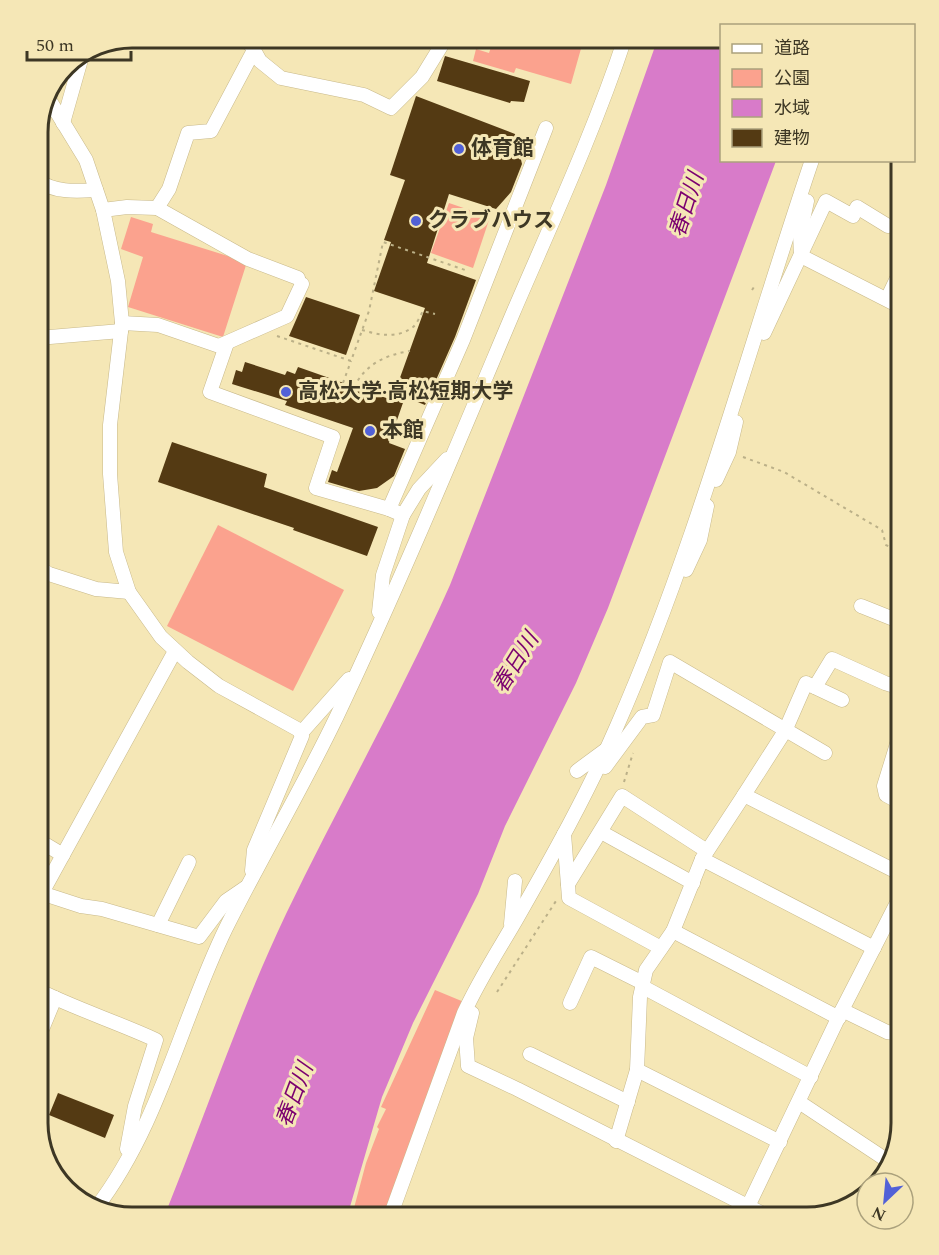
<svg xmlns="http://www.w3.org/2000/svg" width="939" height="1255" viewBox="0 0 939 1255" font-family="Spectral,'Noto Sans JP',serif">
<rect width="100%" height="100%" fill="#f5e7b6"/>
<g fill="#fba28e">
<path d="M494,38H584L571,84L516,68L514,73L473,61L476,49L489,53Z"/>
<path d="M449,203L490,217L473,268L431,253Z"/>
<path d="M131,217L153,224L151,232L247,262L223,337L128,307L143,257L121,249Z"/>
<path d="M218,525L344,590L293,691L167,626Z"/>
<path d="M435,990L464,1002L387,1217H360L361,1212L354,1208L366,1163L379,1129L377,1127L386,1109L381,1107Z"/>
</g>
<path fill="#d87bc9" d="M658,38H721L722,160L776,161L608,608L576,683L505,826L478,894L413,1023L382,1097L347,1217H164C205,1116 239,1013 286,914C339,804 400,697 450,585L606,185Z"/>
<g fill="#543a13">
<path d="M445,56L530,81L524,102L511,101L510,103L437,81Z"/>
<path d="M416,96L515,134L522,164L511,192L496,209L449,194L427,263L476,280L455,337L425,405L405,397L389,443L405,449L394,476L377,488L359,491L328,482L332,470L337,472L353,428L285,405L287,401L232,384L236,370L242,372L245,362L285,375L287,371L295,374L298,367L392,400L425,308L374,291L391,242L384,240L405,180L390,175Z"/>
<path d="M306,297L360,315L346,355L289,336Z"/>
<path d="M172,442L267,474L264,487L378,527L367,556L293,530L294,528L158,482Z"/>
<path d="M58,1093L114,1115L105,1138L49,1115Z"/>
</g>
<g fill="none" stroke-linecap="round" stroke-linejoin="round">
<g stroke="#c8b98a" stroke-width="15">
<g id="minor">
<path d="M241,38L251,45L260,61L281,78L364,95L391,108L422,77L446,38"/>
<path d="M50,101L86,160L103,210L118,281L122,323L110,425V474L116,552L129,592L161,637L188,662L219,686L299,730L302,736L254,850L252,871"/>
<path d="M63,123L82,56"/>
<path d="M38,180C53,193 78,191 96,190"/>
<path d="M807,201L800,234L801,256L901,307"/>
<path d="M157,208L169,189L188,133L211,131L254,50"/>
<path d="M103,210L127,207L157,208L248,259L298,278"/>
<path d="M887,299L901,270"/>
<path d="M122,323L158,325L219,346L287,316L302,284"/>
<path d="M764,333L826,201L853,216L857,207L888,226"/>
<path d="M38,338L121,331"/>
<path d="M227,343L210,392L333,437L316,488L389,509L403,515"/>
<path d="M716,480L729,452L736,422"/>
<path d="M389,509L463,340L546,128"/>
<path d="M38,567L49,574L96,589L129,592"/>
<path d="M686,570L700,540L707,506"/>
<path d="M861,606L901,622"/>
<path d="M379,612L383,575L403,515L419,489L447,459"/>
<path d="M815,687L832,659L885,683L901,688"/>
<path d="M301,733L349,679"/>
<path d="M605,767L642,717L653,715L670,662L825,753"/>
<path d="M577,771L604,751"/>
<path d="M744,795L785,731L806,683L842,700"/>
<path d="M901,803L886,795L884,786L901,731"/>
<path d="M601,832L693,883"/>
<path d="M564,834L569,898L661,948"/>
<path d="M38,840L63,855"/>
<path d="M702,859L744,795L901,874"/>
<path d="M568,884L622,796L707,851"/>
<path d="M38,892L81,906L102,909L199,937L226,901L245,888"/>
<path d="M42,893L175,651"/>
<path d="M511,924L515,881"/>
<path d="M158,925L189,862"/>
<path d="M673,931L839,1018"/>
<path d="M643,987L811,1077"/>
<path d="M38,990C76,1009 117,1022 156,1040L135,1106L127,1149"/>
<path d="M570,1003L591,957L643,983"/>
<path d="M842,1010L887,1032L901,1034"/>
<path d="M472,1013L466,1038L468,1066L517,1089L769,1217"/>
<path d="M38,1039L55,998"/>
<path d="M530,1054L628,1102"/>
<path d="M637,1070L780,1142"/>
<path d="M799,1102L891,1163"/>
<path d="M616,1141L637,1070L640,997L646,970L673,931L702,859L874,948"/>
<path d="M96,1208C159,1126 181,1020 226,928C262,856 303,787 337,716C400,583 456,448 513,313C552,222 594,132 625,38"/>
<path d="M390,1217L464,1013C479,980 498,951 516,920C552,857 588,793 617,726C697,544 748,349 812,160"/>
<path d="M743,1217L842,1010L901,895"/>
</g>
</g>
<g stroke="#bbb088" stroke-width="2" stroke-dasharray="3 4.5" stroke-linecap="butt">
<path d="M752,290L756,284"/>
<path d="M362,330C379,335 397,339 413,327C417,324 420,316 423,311L435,314"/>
<path d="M277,336L351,361L369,311L383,242L468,271"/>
<path d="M343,383L351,361"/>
<path d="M354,387C366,364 385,355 410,351"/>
<path d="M743,457L784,472L882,530L886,545L901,552"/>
<path d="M624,782L633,753"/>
<path d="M497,992L556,901"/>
</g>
<use href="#minor" stroke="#fff" stroke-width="14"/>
</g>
<g fill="#5261d7" stroke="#f5e7b6" stroke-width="2">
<circle cx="459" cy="149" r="6"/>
<circle cx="416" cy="221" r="6"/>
<circle cx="286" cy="392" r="6"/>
<circle cx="370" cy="431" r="6"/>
</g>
<g text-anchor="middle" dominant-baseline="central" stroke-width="6" stroke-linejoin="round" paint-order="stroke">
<g font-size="21" font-weight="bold" fill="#3d3724" stroke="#f5e7b6" text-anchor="start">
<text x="471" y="149">体育館</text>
<text x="428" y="221">クラブハウス</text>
<text x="298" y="392">高松大学·高松短期大学</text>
<text x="382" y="431">本館</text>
</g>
<g font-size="22" font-style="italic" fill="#7b0070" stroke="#f5e7b6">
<text transform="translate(687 205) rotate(-72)">春日川</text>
<text transform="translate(516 663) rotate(-58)">春日川</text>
<text transform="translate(295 1095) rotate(-69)">春日川</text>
</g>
</g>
<path d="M0 0H939V1255H0ZM132 48H807A84 84 0 0 1 891 132V1123A84 84 0 0 1 807 1207H132A84 84 0 0 1 48 1123V132A84 84 0 0 1 132 48Z" fill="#f5e7b6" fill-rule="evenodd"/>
<path fill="none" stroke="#3d3724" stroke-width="3" d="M132 48H807A84 84 0 0 1 891 132V1123A84 84 0 0 1 807 1207H132A84 84 0 0 1 48 1123V132A84 84 0 0 1 132 48Z"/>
<rect x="720" y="24" width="195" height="138" fill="#f5e7b6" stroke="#aba17c" stroke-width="1.5"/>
<rect x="732" y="44" width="30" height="9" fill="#ffffff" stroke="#aba17c" stroke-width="1.5"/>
<text x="774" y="54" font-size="18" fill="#3d3724">道路</text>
<rect x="732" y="69" width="30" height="18" fill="#fba28e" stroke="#aba17c" stroke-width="1.5"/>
<text x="774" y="84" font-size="18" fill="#3d3724">公園</text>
<rect x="732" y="99" width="30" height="18" fill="#d87bc9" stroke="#aba17c" stroke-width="1.5"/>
<text x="774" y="114" font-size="18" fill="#3d3724">水域</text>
<rect x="732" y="129" width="30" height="18" fill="#543a13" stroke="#aba17c" stroke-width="1.5"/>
<text x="774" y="144" font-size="18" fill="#3d3724">建物</text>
<g transform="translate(885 1201) rotate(206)"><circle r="28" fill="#f5e7b6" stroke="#aba17c" stroke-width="1.5"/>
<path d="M0-4.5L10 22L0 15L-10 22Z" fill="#5261d7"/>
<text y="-9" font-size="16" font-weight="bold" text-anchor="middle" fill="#3d3724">N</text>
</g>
<path d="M27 51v9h104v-9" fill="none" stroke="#3d3724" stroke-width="3"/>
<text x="36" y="51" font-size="18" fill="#3d3724" stroke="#f5e7b6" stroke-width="4.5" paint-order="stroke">50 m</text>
</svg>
